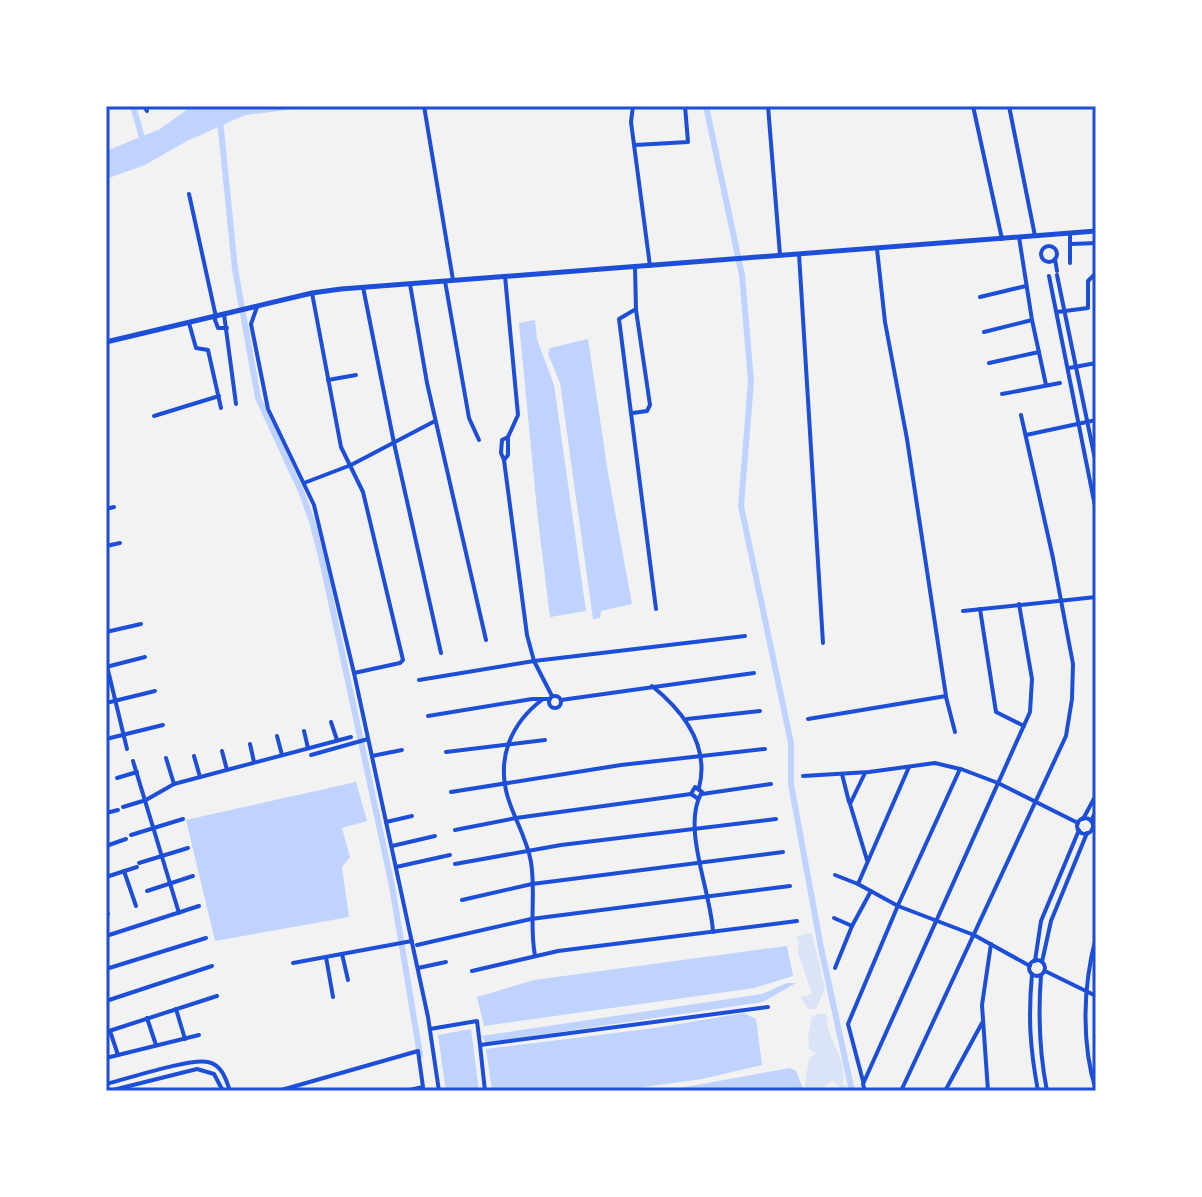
<svg xmlns="http://www.w3.org/2000/svg" width="1202" height="1197" viewBox="0 0 1202 1197" font-family="'PT Sans',sans-serif">
<rect width="100%" height="100%" fill="#f2f2f2"/>
<g fill="#dbe4f7">
<path d="M807,933L812,934L825,988L816,1009H808L800,997L812,994L798,953L799,941L796,937Z"/>
<path d="M819,1014H826C828,1021 827,1028 830,1034C836,1050 848,1068 842,1085H846L847,1091H824L840,1086L832,1081L820,1091H804L809,1058L816,1054L809,1048L808,1037L812,1016Z"/>
</g>
<g fill="#bfd3fe">
<path d="M192,106H320L245,115L187,141L145,165L106,179V151L160,129Z"/>
<path d="M535,320L537,339L554,385L586,611L550,617L538,520L519,323Z"/>
<path d="M588,339L608,473L632,604L601,611L600,618L593,619L560,383L548,354L550,348Z"/>
<path d="M356,782L367,821L342,828L350,857L342,867L349,917L215,941L186,820Z"/>
<path d="M787,946L793,976L754,988L484,1026L477,997L534,980Z"/>
<path d="M787,983H796L763,1002L486,1043L481,1036L762,994Z"/>
<path d="M744,1013L756,1019L762,1065L702,1079L637,1088L492,1091L486,1049L655,1028Z"/>
<path d="M471,1029L479,1091H446L438,1035Z"/>
<path d="M790,1068L796,1071L804,1091H663Z"/>
</g>
<g fill="none" stroke-linecap="round" stroke-linejoin="round">
<g stroke="#bfd3fe" stroke-width="6">
<path d="M133,106L143,141"/>
<path d="M706,106L742,275L751,381L741,506L791,743V784L821,948L852,1091"/>
<path d="M220,120L235,269L258,398L301,491L312,521L324,569L392,886L420,1055"/>
</g>
<g stroke="#1d4ed8" stroke-width="4">
<path d="M144,106L147,111"/>
<path d="M424,106L453,280"/>
<path d="M633,106L631,122L650,266"/>
<path d="M768,106L780,255"/>
<path d="M973,106L1002,239"/>
<path d="M1009,106L1035,236"/>
<path d="M635,145L688,142L685,106"/>
<path d="M189,194L216,317"/>
<path d="M1019,237L1032,320L1046,385"/>
<path d="M1072,244L1096,243"/>
<circle cx="1049" cy="254" r="8"/>
<path d="M799,254L823,643"/>
<path d="M1055,259L1057,271"/>
<path d="M1070,263V234"/>
<path d="M635,267L636,309L619,319L656,609"/>
<path d="M1057,275L1096,464"/>
<path d="M505,276L518,415L508,437L502,440L501,453L504,460L527,635L534,661L552,696"/>
<path d="M1049,276L1096,511"/>
<path d="M445,281L469,418L479,440"/>
<path d="M410,284L427,383L486,640"/>
<path d="M363,287L394,443L441,653"/>
<path d="M312,293L341,447L363,492L403,660L400,663L354,673"/>
<path d="M980,297L1026,286"/>
<path d="M257,307L251,324L268,409L314,505L354,673L428,1017L439,1091"/>
<path d="M1057,312L1088,308V281L1096,273"/>
<path d="M224,314L236,404"/>
<path d="M214,317L218,328H227"/>
<path d="M189,323L196,348L208,350L221,408"/>
<path d="M984,332L1032,320"/>
<path d="M989,363L1039,352"/>
<path d="M1069,368L1096,363"/>
<path d="M328,380L356,375"/>
<path d="M1002,394L1060,383"/>
<path d="M633,413L647,411L650,405L636,310"/>
<path d="M154,416L219,396"/>
<path d="M1026,435L1096,420"/>
<path d="M504,460L508,455V437"/>
<path d="M304,483L351,465L435,421"/>
<path d="M106,509L114,507"/>
<path d="M106,546L120,543"/>
<path d="M980,609L996,712L1024,726"/>
<path d="M963,611L1096,597"/>
<path d="M106,632L141,624"/>
<path d="M106,662L127,749"/>
<path d="M106,667L145,657"/>
<path d="M419,680L534,661L745,636"/>
<path d="M652,686C683,711 710,745 699,788"/>
<circle cx="555" cy="702" r="6"/>
<path d="M946,697L955,732"/>
<path d="M561,700L754,673"/>
<path d="M106,703L155,691"/>
<path d="M428,716L532,699H550"/>
<path d="M687,719L760,711"/>
<path d="M808,719L946,696L907,439L885,322L877,249"/>
<path d="M331,722L337,740"/>
<path d="M304,731L308,748"/>
<path d="M277,736L282,755"/>
<path d="M106,739L163,725"/>
<path d="M250,744L254,762"/>
<path d="M222,751L227,770"/>
<path d="M446,752L545,740"/>
<path d="M311,755L368,739"/>
<path d="M194,756L200,777"/>
<path d="M372,756L402,750"/>
<path d="M166,758L174,784"/>
<path d="M133,761L179,913"/>
<path d="M961,769L998,783L1078,823"/>
<path d="M865,773L850,804L867,860"/>
<path d="M842,774L849,802"/>
<path d="M803,776L869,772L935,763L960,769L899,903L848,1024L863,1081"/>
<path d="M117,778L137,772"/>
<path d="M451,792L621,765L765,749"/>
<path d="M702,794L771,784"/>
<path d="M697,798L691,794L695,787L702,792C681,827 711,891 713,932"/>
<path d="M123,807L146,800L174,784L351,737"/>
<path d="M106,813L118,810"/>
<circle cx="1085" cy="826" r="8"/>
<path d="M1083,819L1096,795"/>
<path d="M1091,821L1096,811"/>
<path d="M386,822L412,816"/>
<path d="M455,830L516,818L691,794"/>
<path d="M131,835L183,819"/>
<path d="M106,846L126,839"/>
<path d="M392,846L435,836"/>
<path d="M139,863L188,848"/>
<path d="M455,864L561,845L776,819"/>
<path d="M396,867L450,855"/>
<path d="M124,871L136,906"/>
<path d="M835,875L858,884L909,767"/>
<path d="M106,877L137,867"/>
<path d="M858,884L898,906L974,935L1030,966"/>
<path d="M147,891L193,876"/>
<path d="M462,900L532,884L783,852"/>
<path d="M106,909L108,914"/>
<path d="M834,918L852,926"/>
<path d="M106,936L199,906"/>
<path d="M417,945L531,919L790,886"/>
<path d="M342,954L348,980"/>
<path d="M535,956C529,924 536,893 531,862C527,839 515,820 508,798C496,758 511,723 543,699"/>
<path d="M326,957L333,997"/>
<circle cx="1037" cy="968" r="8"/>
<path d="M1035,961L1041,921L1079,830"/>
<path d="M1042,962L1051,921L1087,833"/>
<path d="M293,963L412,941"/>
<path d="M418,968L446,962"/>
<path d="M835,968L852,926L871,891"/>
<path d="M106,969L206,938"/>
<path d="M472,971L558,951L797,921"/>
<path d="M1045,971L1096,996"/>
<path d="M1032,974C1028,1018 1030,1048 1038,1091"/>
<path d="M1041,975C1038,1015 1039,1051 1047,1091"/>
<path d="M106,1001L212,966"/>
<path d="M176,1009L185,1039"/>
<path d="M147,1018L156,1045"/>
<path d="M430,1029L477,1021L480,1045L768,1007"/>
<path d="M110,1031L118,1055"/>
<path d="M106,1032L217,996"/>
<path d="M480,1045L485,1091"/>
<path d="M106,1058L199,1035"/>
<path d="M106,1084C127,1079 190,1058 208,1062C222,1065 226,1079 230,1091"/>
<path d="M109,1091L197,1069L214,1074L223,1091"/>
<path d="M278,1091L418,1051L423,1087L405,1091"/>
<path d="M865,1091L863,1084L1030,712L1032,679L1019,604"/>
<path d="M901,1091L1066,736L1072,699L1073,664L1053,558L1021,415"/>
<path d="M945,1091L982,1023"/>
<path d="M988,1091L982,1005L991,944"/>
<path d="M1096,1091C1081,1042 1083,986 1096,937"/>
</g>
<path stroke="#1d4ed8" stroke-width="5" d="M106,342L312,293L341,289L1096,231"/>
</g>
<rect width="1202" height="1197" fill="none" stroke="#ffffff" stroke-width="216"/>
<rect x="108" y="108" width="986" height="981" fill="none" stroke="#1d4ed8" stroke-width="3"/>
</svg>
